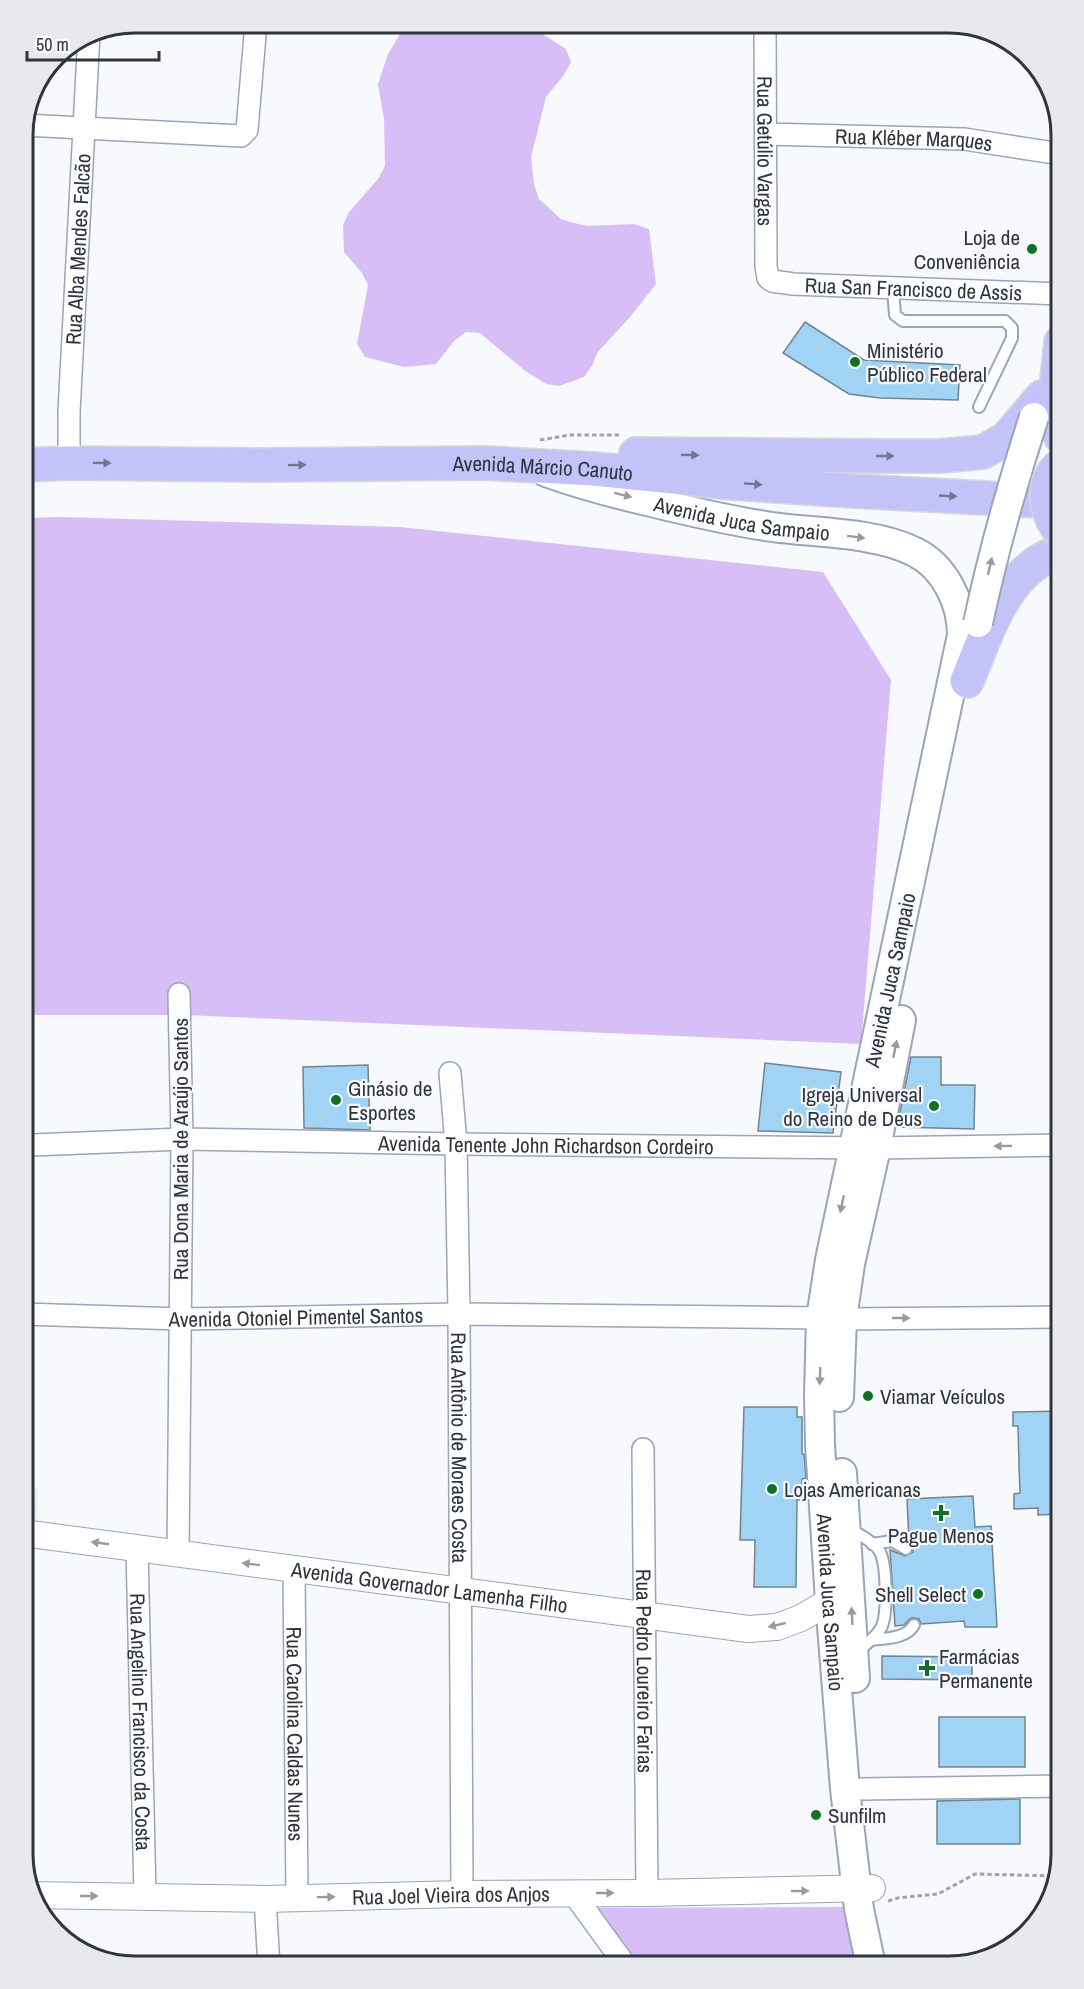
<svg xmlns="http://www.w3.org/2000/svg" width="1084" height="1989" viewBox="0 0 1084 1989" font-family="'Archivo Narrow',sans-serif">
<rect width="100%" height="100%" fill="#f7f9fd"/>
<path fill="#e7eef9" d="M23,1487L38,1489L36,1526L23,1525Z"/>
<g fill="#d8bef7">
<path d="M427,23H525L566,49L571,62L564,75L546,97L531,157L534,184L539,199L561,219L574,223L588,226L634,224L649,229L656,284L630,317L597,353L592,366L584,377L559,386L546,384L524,370L480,333L466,332L454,341L436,364L404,367L365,357L357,344L368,285L362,273L344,252L343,225L349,212L378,179L385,166L384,119L378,84L388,54L402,31Z"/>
<path d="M60,517L400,527L823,572L891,680L861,1044L185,1015H23V518Z"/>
<path d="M843,1907L855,1966H623L577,1908Z"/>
</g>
<g fill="#a0d3f4" stroke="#708492" stroke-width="1.5">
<path d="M805,322L864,360L960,365L958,400L880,398L849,394L783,353Z"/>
<path d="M911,1057H941V1085H975L974,1129L897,1127Z"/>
<path d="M765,1063L841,1072L833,1133L758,1131Z"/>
<path d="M368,1065L370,1130L304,1128L303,1067Z"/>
<path d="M744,1407H797V1417H802V1454H804L806,1478L802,1479V1500H797L796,1587H754L755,1540H740Z"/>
<path d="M1061,1411V1514L1038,1515V1508L1014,1509V1494L1020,1493L1019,1465L1018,1426H1013V1412Z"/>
<path d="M973,1496L975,1527L991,1526L997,1627H965L964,1621L921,1624L919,1619L914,1618H911L904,1625L895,1626L890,1550L905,1556L913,1552V1546L909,1542L907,1499Z"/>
<path d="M882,1656L972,1657V1680L882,1679Z"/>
<rect x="939" y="1717" width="86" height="50"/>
<path d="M1020,1799V1844H937V1801Z"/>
</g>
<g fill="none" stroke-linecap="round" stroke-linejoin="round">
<g stroke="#99a5b8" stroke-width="14">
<g id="service">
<path d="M1061,236L1059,243L1061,248"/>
<path d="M893,288L895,315L903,321H1005L1012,328V338L979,407"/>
<path d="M849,1528C859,1535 872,1540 879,1550C887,1563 888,1615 881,1628C876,1637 866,1644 859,1651"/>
<path d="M872,1544L892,1541L906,1549"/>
<path d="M871,1640C886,1638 906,1639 914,1625"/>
</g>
</g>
<g stroke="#99a5b8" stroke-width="24">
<g id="minor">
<path id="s1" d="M765,23L766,266L768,278L772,281L793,284L1061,294"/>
<path d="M24,125L241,136L247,130L256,23"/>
<path id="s2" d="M766,134L964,139L1061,154"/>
<path id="s3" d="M69,463V412L89,33"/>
<path id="s4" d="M450,1073L456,1144L459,1314L462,1894"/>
<path id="s5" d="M32,1145L182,1139L456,1144L876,1148L1061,1145"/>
<path id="s6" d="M23,1314L181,1319L459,1314L821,1318"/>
<path d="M842,1319L1061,1317"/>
<path id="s7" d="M643,1449L647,1893"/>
<path id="s8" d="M137,1548L145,1896"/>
<path d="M178,1555L182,1139L179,994"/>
<path id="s9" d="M294,1570L297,1897"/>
<path d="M861,1789L1061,1786"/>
<path d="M573,1893L626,1966"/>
<path d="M265,1899L269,1966"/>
</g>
</g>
<g stroke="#99a5b8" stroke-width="28">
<g id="tertiary">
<path id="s10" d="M23,1533L748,1629L777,1627L801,1618L830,1601"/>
<path id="s11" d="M31,1895L265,1899L462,1894L647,1893L872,1888"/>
</g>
</g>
<g stroke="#99a5b8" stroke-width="32">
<g id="secondary">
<path id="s12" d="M546,472C579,484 613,493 647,501C688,511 730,521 772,527C815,533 876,532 915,552C945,567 962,603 962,635L830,1260L821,1318L819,1395L820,1445L830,1601L845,1789L859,1909L871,1966"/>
<path d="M839,1397L842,1319L850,1264L876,1148L901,1020"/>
<path d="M842,1473L855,1678"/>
</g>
</g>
<g stroke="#d6d7d8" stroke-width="36">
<g id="primary">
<path d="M1061,437L1055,423L1054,409L1061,342"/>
<path d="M636,454L881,456H941L983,452L1007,438L1042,397"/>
<path id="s13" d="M23,465L69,463L262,465L485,463L594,469L733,483L854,491L1061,502"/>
<path d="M967,681C988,632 1004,569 1061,551"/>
</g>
</g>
<g stroke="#a0a3a9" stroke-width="3" stroke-dasharray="4.5 3" stroke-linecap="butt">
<path d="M540,440L569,435H620"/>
<path d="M888,1901L898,1898L938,1894L975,1874L1055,1876"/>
</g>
<use href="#service" stroke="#fff" stroke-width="10"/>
<use href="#minor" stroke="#fff" stroke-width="21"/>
<use href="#tertiary" stroke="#fff" stroke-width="26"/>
<use href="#secondary" stroke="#fff" stroke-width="28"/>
<use href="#primary" stroke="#c3c3f9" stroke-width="33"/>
<g stroke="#99a5b8" stroke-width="32" stroke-linecap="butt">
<path id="secondary-bridge" d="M978,623C993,553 1012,485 1034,417"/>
</g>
<g stroke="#d6d7d8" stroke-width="36" stroke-linecap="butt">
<path id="primary-bridge" d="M1061,532C1045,514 1040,481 1061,465"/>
</g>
<use href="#secondary-bridge" stroke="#fff" stroke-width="28"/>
<use href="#primary-bridge" stroke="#c3c3f9" stroke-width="33"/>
</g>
<defs><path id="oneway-solid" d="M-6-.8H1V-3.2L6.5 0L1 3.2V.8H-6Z" transform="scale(1.5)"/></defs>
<g fill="#727592">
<use href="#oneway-solid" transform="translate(690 455) rotate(1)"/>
<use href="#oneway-solid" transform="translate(885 456)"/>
<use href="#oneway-solid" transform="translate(102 463) rotate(1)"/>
<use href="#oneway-solid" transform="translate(297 465) rotate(-1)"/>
<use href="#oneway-solid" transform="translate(753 484) rotate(4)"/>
<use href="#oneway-solid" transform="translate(948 496) rotate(3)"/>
</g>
<g fill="#989a9e">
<use href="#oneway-solid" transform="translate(623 495) rotate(14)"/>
<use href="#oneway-solid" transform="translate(856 537) rotate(7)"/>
<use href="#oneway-solid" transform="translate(990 566) rotate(-77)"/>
<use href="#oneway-solid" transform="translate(895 1049) rotate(-79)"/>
<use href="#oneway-solid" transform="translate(1003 1146) rotate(179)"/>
<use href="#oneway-solid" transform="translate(842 1204) rotate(102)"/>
<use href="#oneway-solid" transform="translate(901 1318)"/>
<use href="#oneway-solid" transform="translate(820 1376) rotate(92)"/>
<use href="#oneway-solid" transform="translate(100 1543) rotate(-172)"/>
<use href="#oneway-solid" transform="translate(251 1564) rotate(-173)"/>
<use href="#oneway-solid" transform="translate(852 1616) rotate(-93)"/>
<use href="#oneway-solid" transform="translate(777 1625) rotate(167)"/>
<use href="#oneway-solid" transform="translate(800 1891) rotate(-1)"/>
<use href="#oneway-solid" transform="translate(605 1893)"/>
<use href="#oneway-solid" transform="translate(89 1896)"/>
<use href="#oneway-solid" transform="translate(326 1897) rotate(-1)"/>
</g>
<g fill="#0d7223" stroke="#f7f9fd" stroke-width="2">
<circle cx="1032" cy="249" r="6"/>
<circle cx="855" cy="362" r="6"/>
<circle cx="336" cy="1100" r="6"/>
<circle cx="934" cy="1106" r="6"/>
<circle cx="868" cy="1396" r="6"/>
<circle cx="772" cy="1489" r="6"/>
<path d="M938 1504h6v6h6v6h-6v6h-6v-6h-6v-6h6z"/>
<circle cx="978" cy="1594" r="6"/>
<path d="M924 1659h6v6h6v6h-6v6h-6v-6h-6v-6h6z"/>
<circle cx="816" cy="1815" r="6"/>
</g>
<g text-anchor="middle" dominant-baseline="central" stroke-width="4.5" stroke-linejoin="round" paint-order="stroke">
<g font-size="21" fill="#30353d" stroke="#f7f9fd">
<text stroke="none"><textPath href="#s2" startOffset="148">Rua Kléber Marques</textPath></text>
<text stroke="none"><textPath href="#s1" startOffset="128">Rua Getúlio Vargas</textPath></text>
<text stroke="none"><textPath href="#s3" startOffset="214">Rua Alba Mendes Falcão</textPath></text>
<text stroke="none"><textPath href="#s1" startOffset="402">Rua San Francisco de Assis</textPath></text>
<text stroke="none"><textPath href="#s13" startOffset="520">Avenida Márcio Canuto</textPath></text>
<text stroke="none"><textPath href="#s12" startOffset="202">Avenida Juca Sampaio</textPath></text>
<text transform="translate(890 980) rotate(-78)">Avenida Juca Sampaio</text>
<text stroke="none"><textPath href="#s5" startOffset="514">Avenida Tenente John Richardson Cordeiro</textPath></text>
<text transform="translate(180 1149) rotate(-90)">Rua Dona Maria de Araújo Santos</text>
<text stroke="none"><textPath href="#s6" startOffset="273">Avenida Otoniel Pimentel Santos</textPath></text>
<text stroke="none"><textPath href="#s4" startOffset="375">Rua Antônio de Moraes Costa</textPath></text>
<text stroke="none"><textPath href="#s10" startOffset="410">Avenida Governador Lamenha Filho</textPath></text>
<text stroke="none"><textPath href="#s12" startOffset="1461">Avenida Juca Sampaio</textPath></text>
<text stroke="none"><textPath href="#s7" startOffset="222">Rua Pedro Loureiro Farias</textPath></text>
<text stroke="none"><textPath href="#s8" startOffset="174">Rua Angelino Francisco da Costa</textPath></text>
<text stroke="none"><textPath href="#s9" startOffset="164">Rua Carolina Caldas Nunes</textPath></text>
<text stroke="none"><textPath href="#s11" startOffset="420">Rua Joel Vieira dos Anjos</textPath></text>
</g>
<g font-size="21" fill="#30353d" stroke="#f7f9fd" text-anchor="start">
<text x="1020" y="237" text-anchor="end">Loja de<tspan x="1020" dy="24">Conveniência</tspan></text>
<text x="867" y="350">Ministério<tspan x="867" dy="24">Público Federal</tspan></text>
<text x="348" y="1088">Ginásio de<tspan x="348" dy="24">Esportes</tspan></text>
<text x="922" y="1094" text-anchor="end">Igreja Universal<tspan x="922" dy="24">do Reino de Deus</tspan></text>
<text x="880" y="1396">Viamar Veículos</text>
<text x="784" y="1489">Lojas Americanas</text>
<text x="941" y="1535" text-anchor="middle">Pague Menos</text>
<text x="966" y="1594" text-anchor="end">Shell Select</text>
<text x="939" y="1656">Farmácias<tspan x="939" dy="24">Permanente</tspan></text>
<text x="828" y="1815">Sunfilm</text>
</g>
</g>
<path d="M0 0H1084V1989H0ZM135 33H949A102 102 0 0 1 1051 135V1854A102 102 0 0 1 949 1956H135A102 102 0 0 1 33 1854V135A102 102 0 0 1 135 33Z" fill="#e7e9ee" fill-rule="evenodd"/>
<path fill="none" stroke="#30353d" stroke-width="3" d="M135 33H949A102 102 0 0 1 1051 135V1854A102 102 0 0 1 949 1956H135A102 102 0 0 1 33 1854V135A102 102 0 0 1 135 33Z"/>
<path d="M27 51v9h132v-9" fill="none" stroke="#30353d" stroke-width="3"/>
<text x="36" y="51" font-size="18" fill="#30353d" stroke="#f7f9fd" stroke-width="4.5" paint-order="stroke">50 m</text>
</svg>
